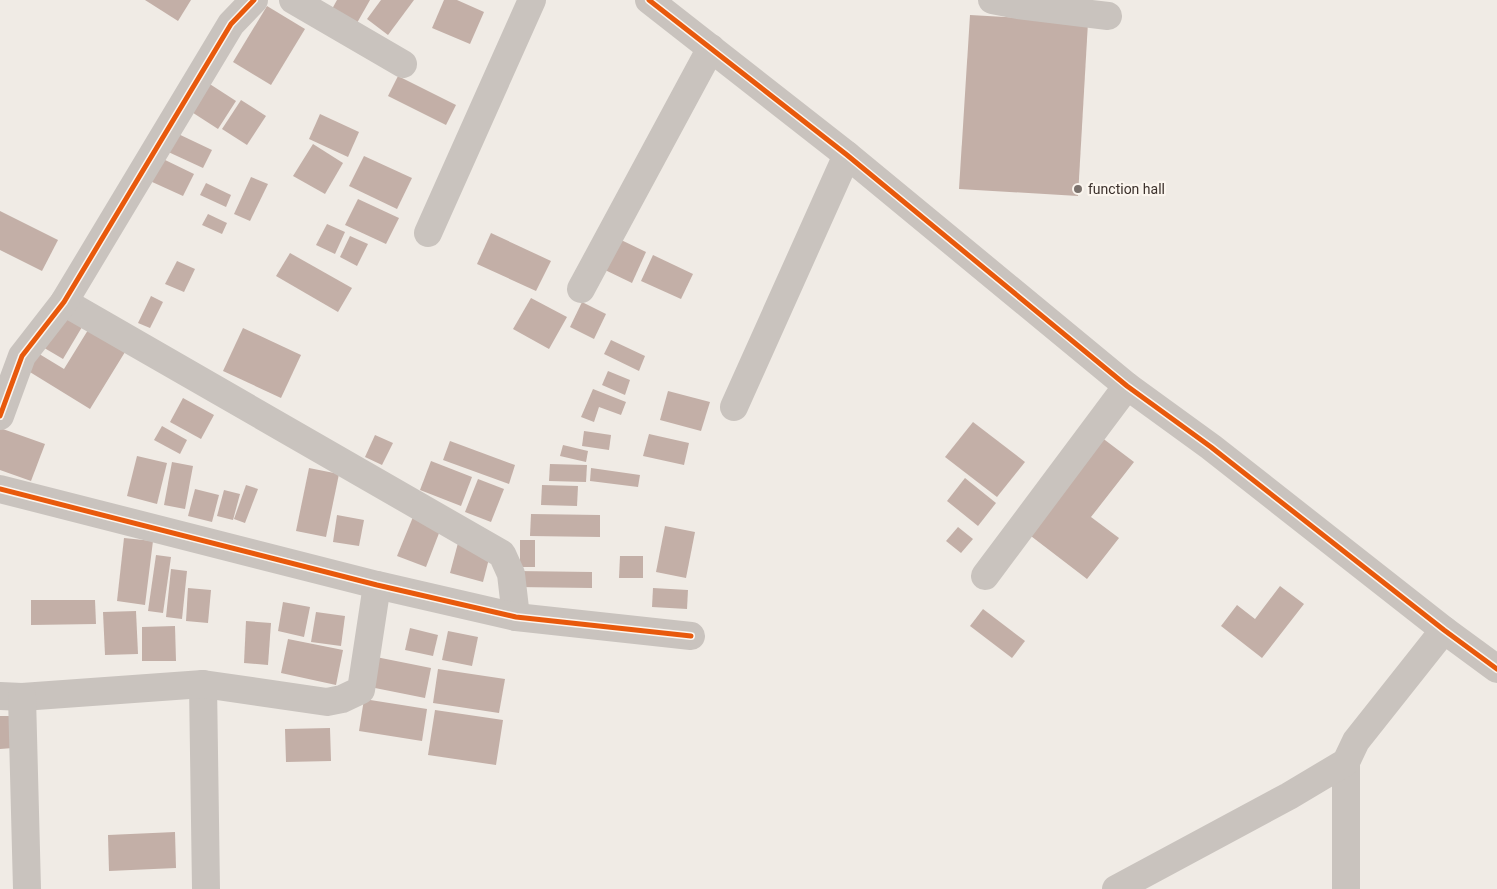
<svg xmlns="http://www.w3.org/2000/svg" width="1497" height="889" viewBox="0 0 1497 889" font-family="Roboto,sans-serif">
<rect width="100%" height="100%" fill="#f0ebe5"/>
<g fill="#c3afa7">
<path d="M145,0H191L178,21Z"/>
<path d="M337,0H370L357,23L332,9Z"/>
<path d="M381,0H414L388,35L367,19Z"/>
<path d="M444,0H457L484,12L470,44L432,28Z"/>
<path d="M267,6L305,29L271,85L233,62Z"/>
<path d="M970,15L1088,22L1078,196L959,189Z"/>
<path d="M398,76L456,105L446,125L388,96Z"/>
<path d="M202,79L236,101L218,129L184,107Z"/>
<path d="M241,100L266,116L247,145L222,129Z"/>
<path d="M320,114L359,132L348,157L309,139Z"/>
<path d="M172,131L212,150L203,168L164,150Z"/>
<path d="M313,144L343,163L325,194L293,176Z"/>
<path d="M364,156L412,178L397,209L349,186Z"/>
<path d="M161,158L194,174L183,196L150,181Z"/>
<path d="M251,177L268,184L250,221L234,214Z"/>
<path d="M206,183L231,195L226,207L200,195Z"/>
<path d="M358,199L399,218L386,244L345,225Z"/>
<path d="M0,211L58,240L42,271L0,250Z"/>
<path d="M208,214L227,223L222,234L202,225Z"/>
<path d="M327,224L345,232L335,254L316,245Z"/>
<path d="M491,233L551,261L536,291L477,264Z"/>
<path d="M350,236L368,244L357,266L340,257Z"/>
<path d="M617,238L646,252L632,283L603,269Z"/>
<path d="M290,253L352,288L338,312L276,276Z"/>
<path d="M653,255L693,274L681,299L641,281Z"/>
<path d="M177,261L195,269L184,292L165,284Z"/>
<path d="M151,296L163,302L150,328L138,323Z"/>
<path d="M531,298L567,317L549,349L513,329Z"/>
<path d="M582,302L606,314L594,339L570,327Z"/>
<path d="M60,314L82,327L63,359L41,346Z"/>
<path d="M243,328L301,355L281,398L223,371Z"/>
<path d="M88,330L125,352L90,409L25,369L36,352L64,369Z"/>
<path d="M611,340L645,356L639,371L604,354Z"/>
<path d="M608,371L630,380L625,395L602,385Z"/>
<path d="M593,389L626,402L621,415L599,407L594,422L581,417Z"/>
<path d="M668,391L710,402L701,431L660,420Z"/>
<path d="M183,398L214,415L201,439L170,422Z"/>
<path d="M973,422L1025,462L997,497L945,457Z"/>
<path d="M162,426L187,440L180,454L154,440Z"/>
<path d="M0,428L45,444L31,481L0,470Z"/>
<path d="M584,431L611,435L609,450L582,446Z"/>
<path d="M649,434L689,443L684,465L643,456Z"/>
<path d="M375,435L393,443L382,465L365,457Z"/>
<path d="M1101,437L1134,462L1091,517L1119,538L1087,579L1027,533Z"/>
<path d="M450,441L515,465L509,484L443,460Z"/>
<path d="M563,445L588,451L586,462L560,456Z"/>
<path d="M137,456L167,463L157,504L127,496Z"/>
<path d="M431,461L472,477L461,506L420,490Z"/>
<path d="M172,462L193,466L185,509L164,505Z"/>
<path d="M550,464L587,465L586,482L549,481Z"/>
<path d="M309,468L339,474L326,537L296,531Z"/>
<path d="M591,468L640,475L638,487L590,481Z"/>
<path d="M965,478L996,503L978,526L947,501Z"/>
<path d="M478,479L504,489L491,522L465,512Z"/>
<path d="M246,485L258,489L245,523L234,519Z"/>
<path d="M542,485L578,486L577,506L541,505Z"/>
<path d="M195,489L219,495L212,522L188,516Z"/>
<path d="M224,490L240,494L233,520L217,516Z"/>
<path d="M531,514L600,515V537L530,536Z"/>
<path d="M337,515L364,520L359,546L333,542Z"/>
<path d="M413,517L441,528L426,567L397,556Z"/>
<path d="M665,526L695,532L686,578L656,572Z"/>
<path d="M958,527L973,539L961,553L946,541Z"/>
<path d="M124,538L153,541L145,605L117,601Z"/>
<rect x="520" y="540" width="15" height="27"/>
<path d="M458,543L491,551L483,582L450,573Z"/>
<path d="M156,555L171,557L163,613L148,611Z"/>
<path d="M620,556H643V578H619Z"/>
<path d="M171,569L187,571L182,619L166,617Z"/>
<path d="M517,571L592,572V588L517,587Z"/>
<path d="M1280,586L1304,604L1262,658L1221,626L1237,605L1255,619Z"/>
<path d="M188,588L211,590L208,623L186,621Z"/>
<path d="M653,588L688,590L687,609L652,607Z"/>
<path d="M31,600H95L96,624L31,625Z"/>
<path d="M283,602L310,607L304,637L278,631Z"/>
<path d="M983,609L1025,641L1012,658L970,626Z"/>
<path d="M136,611L138,654L105,655L103,612Z"/>
<path d="M316,612L345,616L341,646L311,642Z"/>
<path d="M246,621L271,623L268,665L244,663Z"/>
<path d="M175,626L176,661H142V627Z"/>
<path d="M410,628L438,635L433,656L405,650Z"/>
<path d="M448,631L478,637L472,666L442,660Z"/>
<path d="M288,639L343,650L336,685L281,673Z"/>
<path d="M376,657L431,668L425,698L370,687Z"/>
<path d="M438,669L505,679L499,713L433,703Z"/>
<path d="M364,699L427,709L422,741L359,731Z"/>
<path d="M435,710L503,720L496,765L428,755Z"/>
<path d="M0,716H11L13,748L0,749Z"/>
<path d="M330,728L331,761L286,762L285,729Z"/>
<path d="M175,832L176,868L109,871L108,835Z"/>
</g>
<g fill="none" stroke-linecap="round" stroke-linejoin="round">
<g stroke="#c9c3be" stroke-width="28">
<path d="M293,0L403,64"/>
<path d="M649,0L847,155L1127,386L1211,447L1444,630L1497,669"/>
<path d="M992,0L1018,5L1108,16"/>
<path d="M428,233L532,0"/>
<path d="M581,289L711,48"/>
<path d="M64,302L502,554L511,574L516,617"/>
<path d="M734,407L847,155"/>
<path d="M0,416L22,356L64,302L231,24L254,0"/>
<path d="M0,489L377,585L516,617L691,636"/>
<path d="M985,576L1127,386"/>
<path d="M203,684L206,889"/>
<path d="M0,696L22,697L203,684L327,702L342,699L361,690L377,585"/>
<path d="M22,697L27,889"/>
<path d="M1346,762V889"/>
<path d="M1116,889L1289,796L1346,762L1356,741L1444,630"/>
</g>
<g stroke="#fbf5ee" stroke-width="8">
<g id="cycleway">
<path d="M649,0L847,155L1127,386L1211,447L1444,630L1497,669"/>
<path d="M0,416L22,356L64,302L231,24L254,0"/>
<path d="M0,489L377,585L516,617L691,636"/>
</g>
</g>
<use href="#cycleway" stroke="#e8590c" stroke-width="5"/>
</g>
<circle fill="#7a716c" stroke="#fbf5ee" stroke-width="2" cx="1078" cy="189" r="5"/>
<g text-anchor="middle" dominant-baseline="central" stroke-width="4.5" stroke-linejoin="round" paint-order="stroke">
<g font-size="14" fill="#3b302b" stroke="#fbf5ee" text-anchor="start">
<text x="1088" y="189">function hall</text>
</g>
</g>
</svg>
